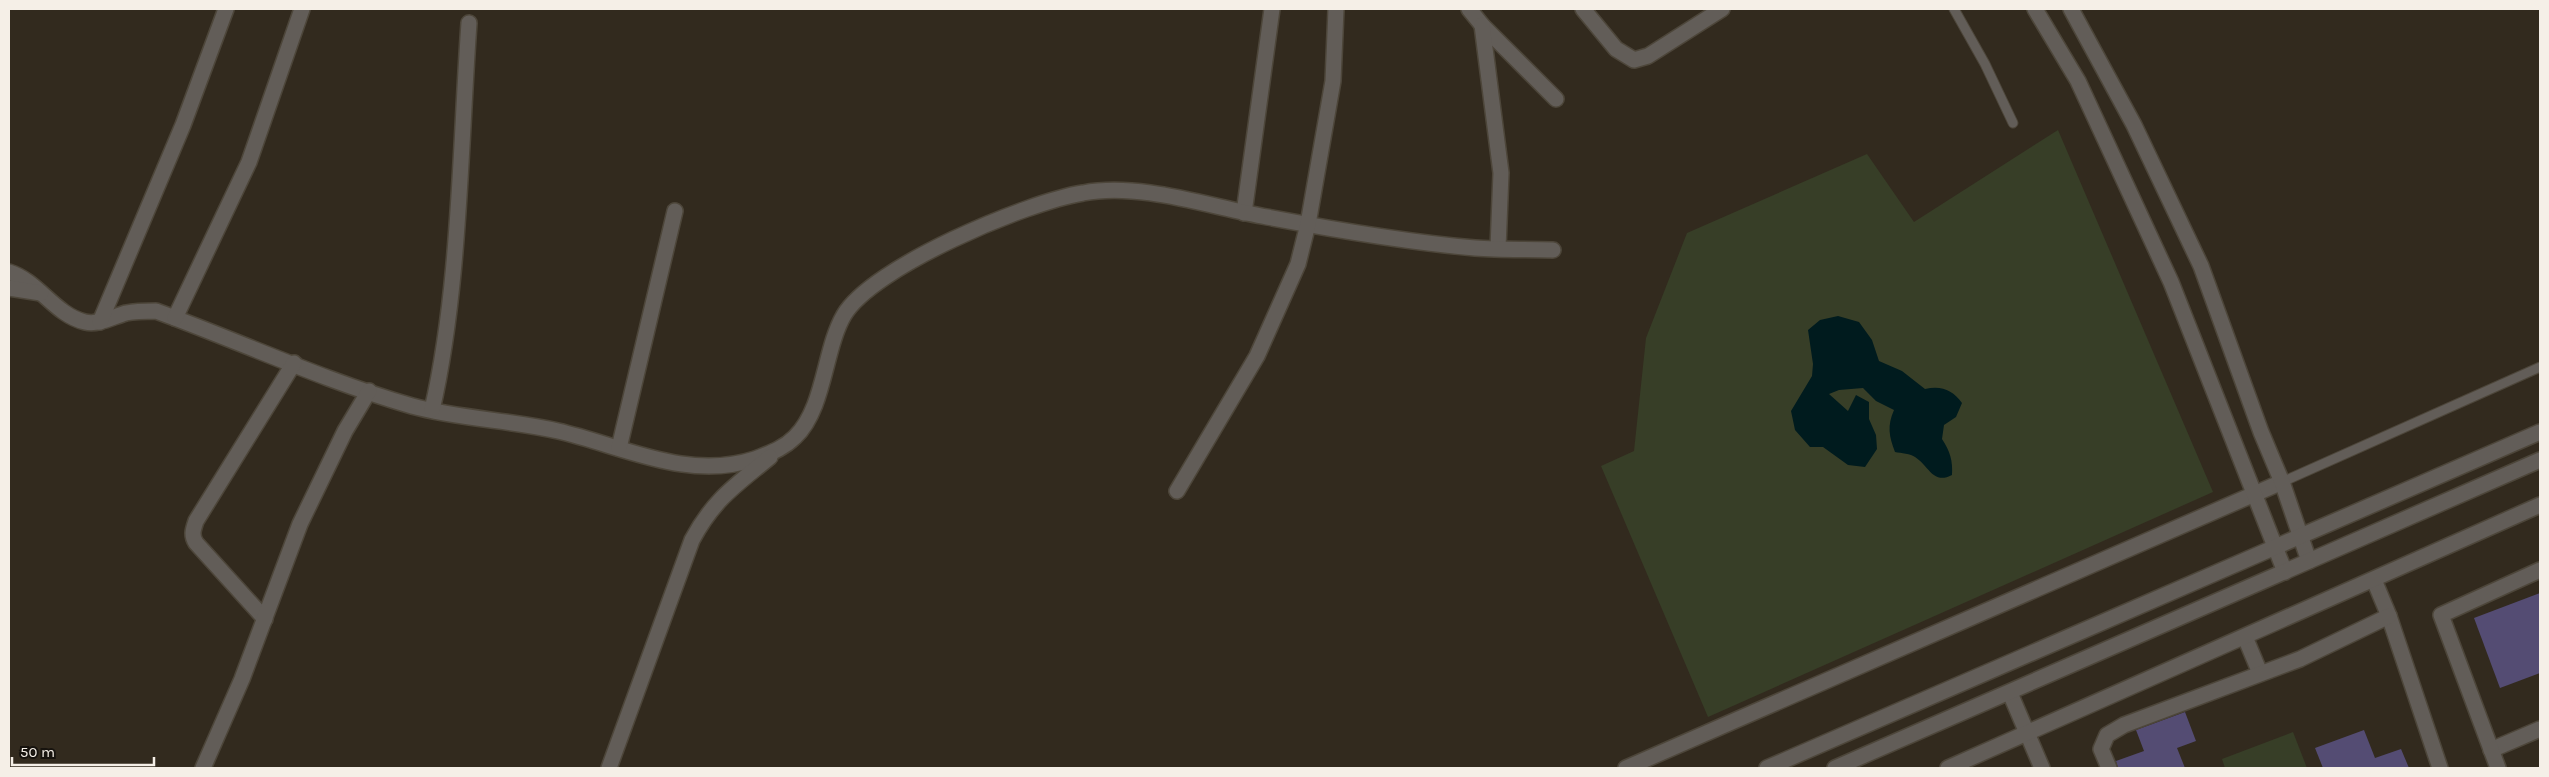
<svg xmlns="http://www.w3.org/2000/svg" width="2549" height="777" viewBox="0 0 2549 777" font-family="Karla,sans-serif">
<rect width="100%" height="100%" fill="#322a1e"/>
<g fill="#373e27">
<path d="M2058,130L2213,492L1708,717L1601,466L1634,451L1646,338L1687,233L1867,154L1914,222Z"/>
<path d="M2293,732L2307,768H2225L2222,759Z"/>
</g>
<path fill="#001b1e" d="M1838,316L1859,322L1872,340L1879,361L1902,371L1925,389C1941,385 1953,390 1962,403L1956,417L1944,425L1942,439C1950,451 1953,461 1952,475C1933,485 1929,466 1915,457C1911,454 1901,453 1895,452C1889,436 1887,426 1894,410L1876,401L1863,388L1839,390L1829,394L1848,411L1856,395L1869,402V419L1876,435L1877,449L1865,467L1848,465L1823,447H1810L1795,430L1791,411L1812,376L1813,364L1808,330L1820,320Z"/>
<g fill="#544c73">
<path d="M2540,593V673L2500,688L2474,618Z"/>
<path d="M2185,712L2196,741L2177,748L2185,768H2118L2116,761L2144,751L2136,730Z"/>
<path d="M2364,730L2375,758L2401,749L2409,768H2323L2315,748Z"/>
</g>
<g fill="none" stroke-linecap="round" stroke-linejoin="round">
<g stroke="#4d463a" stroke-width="11">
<g id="service">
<path d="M1954,9L1985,64L2013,123"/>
<path d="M2282,482L2540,367"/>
</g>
</g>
<g stroke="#4d463a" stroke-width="18">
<g id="minor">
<path d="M1469,9L1482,25L1556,99"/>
<path d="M1583,9L1616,49L1634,60L1648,56L1722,9"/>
<path d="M1482,25L1501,173L1498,248"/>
<path d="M1244,213L1272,9"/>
<path d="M9,272C38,281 55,315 85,322C99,325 112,317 126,313C136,311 146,311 156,311C241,342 325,381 412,406C460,419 510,420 558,431C623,446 687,481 755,459C770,453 783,449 795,437C825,408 824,349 844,315C872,267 1027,202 1083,193C1141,182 1210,207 1267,217C1336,230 1406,242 1475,248C1501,250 1527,249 1553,250"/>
<path d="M9,288L41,293"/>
<path d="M175,318L249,162L302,9"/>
<path d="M100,322L183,125L226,9"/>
<path d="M432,410C460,288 460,149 469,23"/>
<path d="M619,448L675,211"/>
<path d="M1177,491L1257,356L1298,264L1308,224L1333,81L1336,9"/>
<path d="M2374,580L2389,616L2440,768"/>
<path d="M265,619L196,543C191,535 193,530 196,521L294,363"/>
<path d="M2245,637L2260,673"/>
<path d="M2010,693L2042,768"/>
<path d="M2491,750L2540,729"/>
<path d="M203,768L242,679L300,524L345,431L369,391"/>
<path d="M609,768L692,540C714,499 735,486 770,457"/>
<path d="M1626,768L2282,482"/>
<path d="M1948,768L2540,505"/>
<path d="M2109,768L2101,749L2107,735L2124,725L2300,659L2389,616"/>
<path d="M2498,768L2441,615L2540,570"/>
</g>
</g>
<g stroke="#4d463a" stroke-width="18">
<g id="tertiary">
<path d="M2035,9L2078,81L2171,282L2285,572"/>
<path d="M2071,9L2134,125L2201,266L2261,432L2282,482L2309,561"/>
<path d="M1767,768L2540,432"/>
<path d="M1835,768L2540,460"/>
</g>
</g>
<use href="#service" stroke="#625d58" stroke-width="9"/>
<use href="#minor" stroke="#625d58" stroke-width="15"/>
<use href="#tertiary" stroke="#625d58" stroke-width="15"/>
</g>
<rect width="2549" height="777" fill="none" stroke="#f5efe7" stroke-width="20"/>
<path d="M12 757v8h142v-8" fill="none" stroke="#f5efe7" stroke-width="2.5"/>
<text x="20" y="757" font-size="15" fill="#f5efe7" stroke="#17130e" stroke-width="4" paint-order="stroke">50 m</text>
</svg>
